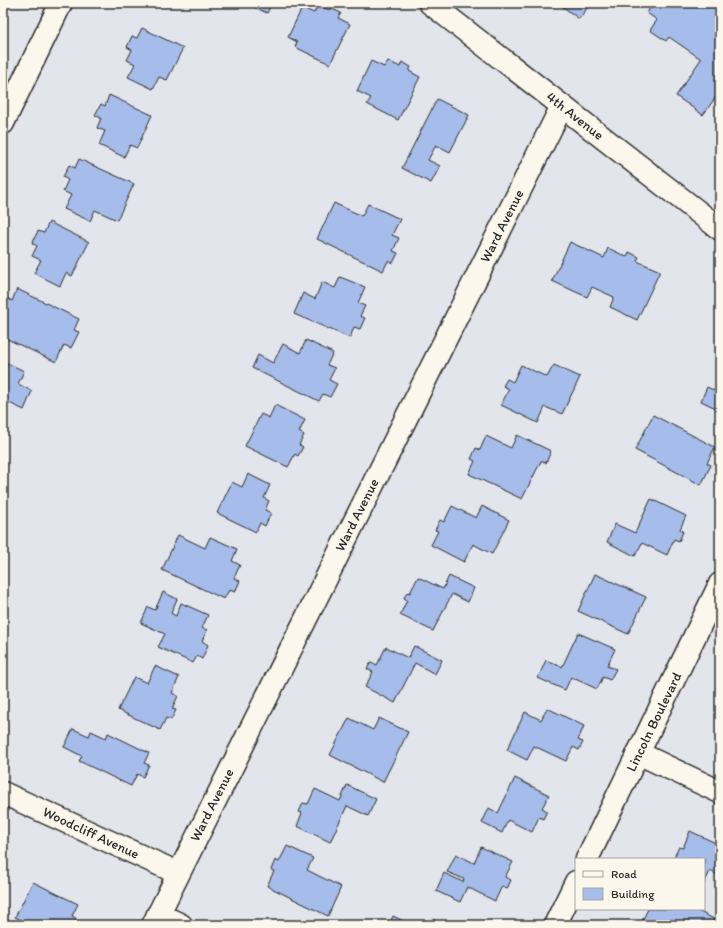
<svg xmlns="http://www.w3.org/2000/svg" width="723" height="928" viewBox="0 0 723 928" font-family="Itim,sans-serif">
<rect width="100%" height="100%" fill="#e2e5eb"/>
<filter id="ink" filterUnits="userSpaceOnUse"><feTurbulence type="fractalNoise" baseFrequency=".025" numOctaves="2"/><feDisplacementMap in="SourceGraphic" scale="8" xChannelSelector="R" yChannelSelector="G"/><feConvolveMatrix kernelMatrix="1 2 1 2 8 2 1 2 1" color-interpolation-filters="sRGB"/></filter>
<g filter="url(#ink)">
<g fill="#a6bcea" stroke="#2b2b2b">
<path d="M245,3H272L267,13Z"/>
<path d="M558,3H591L579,19Z"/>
<path d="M653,3H720V91L703,115L676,96L701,59L669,37L666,41L650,30L657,20L647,13Z"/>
<path d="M318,5L329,10L330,8L341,13L338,18L350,24L330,64L295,47L297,42L288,37L302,8L314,13Z"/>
<path d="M142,28L183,48L167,80L159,77L153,89L128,77L135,64L127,60L132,50L127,47L132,36L137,38Z"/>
<path d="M371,61L384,67L388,61L400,67L402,62L411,67L409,71L420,77L398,120L367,104L371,98L357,91Z"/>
<path d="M109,95L152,115L137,148L130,145L124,157L99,145L105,131L97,128L101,118L95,115L101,104L105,106Z"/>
<path d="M437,99L469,115L450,152L436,145L428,160L440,166L431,183L402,168Z"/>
<path d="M79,159L134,184L117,220L95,210L90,221L64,209L71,195L63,191L68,180L63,177L69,165L75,168Z"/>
<path d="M334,203L362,216L368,204L400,219L392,235L399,238L393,251L398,253L393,263L388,261L383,271L317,239Z"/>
<path d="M49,222L89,242L72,276L66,273L60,286L34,273L41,260L32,256L37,246L32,243L38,231L44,233Z"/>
<path d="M570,242L604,258L608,248L627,257L629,252L639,257L637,261L660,271L637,320L610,307L614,297L592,287L587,297L552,281Z"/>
<path d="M340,277L365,287L358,303L365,306L360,316L365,318L360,329L354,327L350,338L294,314L303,293L315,299L322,282L335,288Z"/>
<path d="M17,289L79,319L74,330L79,332L71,348L64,345L56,362L3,337V331L7,323L3,321V317L7,309L3,306L7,298L12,301Z"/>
<path d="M306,340L333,353L327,365L335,368L329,380L337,384L330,397L323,394L319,401L252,368L258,355L273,363L283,344L300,353Z"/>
<path d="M3,361L24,371L18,384L32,391L24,410L7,402L3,412Z"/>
<path d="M521,365L547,377L554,365L580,377L562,414L545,407L538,423L501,405L509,389L503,386L507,379L513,382Z"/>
<path d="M720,366V376L716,375Z"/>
<path d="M707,387L720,393V410L701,401Z"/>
<path d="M275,405L305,420L299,432L304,435L299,445L303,447L298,456L295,454L288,467L245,446L261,414L269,418Z"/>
<path d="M653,415L715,447L707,463L711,465L701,485L635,450Z"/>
<path d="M517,435L551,451L546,463L541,461L522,499L469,474L475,461L471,459L476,448L480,450L486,436L511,448Z"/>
<path d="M248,474L270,485L264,498L269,501L265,510L271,513L265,526L260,523L256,532L217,513L232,482L242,487Z"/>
<path d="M651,499L686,516L680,529L683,532L679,541L674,539L667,555L642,543L635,556L607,542L615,524L635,533Z"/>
<path d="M452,506L476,518L482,506L509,520L492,554L473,544L464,562L431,545L438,531L435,530L440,520L444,522Z"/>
<path d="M178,535L205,548L210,537L237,549L232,561L240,565L234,578L240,581L235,592L229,590L224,599L162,570Z"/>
<path d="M595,574L646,597L628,634L578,611Z"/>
<path d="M449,576L474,588L468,602L452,594L433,631L400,615L407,600L404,598L407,592L410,593L418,577L443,589Z"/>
<path d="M163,592L177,599L171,613L176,616L181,603L208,615L202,628L207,630L202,641L208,645L202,659L197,656L193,663L158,647L165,634L141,623L148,607L155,610Z"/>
<path d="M578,633L615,649L607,666L616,669L610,680L603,677L597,689L571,677L565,690L538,678L546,660L562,667Z"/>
<path d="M414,646L442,660L435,674L415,663L395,703L365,687L373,672L367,669L371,662L377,665L386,647L408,658Z"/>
<path d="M155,666L179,677L172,693L178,696L172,709L176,710L171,720L166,718L160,730L118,710L134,677L147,683Z"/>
<path d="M547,708L584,726L578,740L583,742L579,750L573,747L566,761L534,746L527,760L507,750L525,712L541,720Z"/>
<path d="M349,718L373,730L379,718L408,732L383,782L330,755Z"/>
<path d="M73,729L89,736L91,731L106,738L108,733L149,753L144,763L149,765L143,777L137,774L131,786L79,761L82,756L64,747Z"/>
<path d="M515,778L549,795L542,808L547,811L543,819L539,817L532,832L508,820L502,833L482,823L489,808L498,813Z"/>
<path d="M347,785L376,799L368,816L347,806L330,842L297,826L302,813L299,812L303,803L308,804L315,789L340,801Z"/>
<path d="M690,831L720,845V876L710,871L704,884V859H676L674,857L679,847L683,848Z"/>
<path d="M287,846L313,858L307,870L341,887L328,916L267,886L274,871L271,870L275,860L279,862Z"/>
<path d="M481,847L513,862L505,877L511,880L507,889L502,886L495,901L467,887L460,902L436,891L444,873L463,882L464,879L447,872L456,854L474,863Z"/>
<path d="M33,882L78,904L72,916L76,918L73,925H32L15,917Z"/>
<path d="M648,909H694L714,919L711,925H645L646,923L642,921Z"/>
<path d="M393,916L412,925H389Z"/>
<path d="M432,919L444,925H429Z"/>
</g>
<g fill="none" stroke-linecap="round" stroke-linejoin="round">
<g stroke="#2b2b2b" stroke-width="25">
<g id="street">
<path d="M3,123L61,3"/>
<path d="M638,753L720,792"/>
<path d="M3,793L178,873"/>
<path d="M587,859L720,584"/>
<path d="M158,914L181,925"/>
<path d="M153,925L562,106"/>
<path d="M555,925L576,882"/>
</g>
</g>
<g stroke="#2b2b2b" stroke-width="25">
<path id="secondary" d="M430,3L720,229"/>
</g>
<use href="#street" stroke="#fbf7ec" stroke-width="22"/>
<use href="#secondary" stroke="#fbf7ec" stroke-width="22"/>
</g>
</g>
<g text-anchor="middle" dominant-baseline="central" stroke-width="3" stroke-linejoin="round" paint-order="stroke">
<g font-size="14" fill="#2b2b2b" stroke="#fbf7ec">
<text transform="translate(575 116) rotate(38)">4th Avenue</text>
<text transform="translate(502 226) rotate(-63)">Ward Avenue</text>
<text transform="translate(357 515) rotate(-63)">Ward Avenue</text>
<text transform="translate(654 722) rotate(-64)">Lincoln Boulevard</text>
<text transform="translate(212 805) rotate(-63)">Ward Avenue</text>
<text transform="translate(91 833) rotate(25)">Woodcliff Avenue</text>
</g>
</g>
<rect width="723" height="928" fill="none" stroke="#fbf7ec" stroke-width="16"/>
<rect x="8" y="8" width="707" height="912" fill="none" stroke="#2b2b2b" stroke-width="1.5" filter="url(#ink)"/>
<rect x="575" y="858" width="130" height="52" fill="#fbf7ec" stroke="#a8a59f"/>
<rect x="583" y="871" width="20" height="6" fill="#fbf7ec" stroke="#a8a59f"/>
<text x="611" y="878" font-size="12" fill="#2b2b2b">Road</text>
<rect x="583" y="888" width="20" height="12" fill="#a6bcea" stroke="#a8a59f"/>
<text x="611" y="898" font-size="12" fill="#2b2b2b">Building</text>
</svg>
